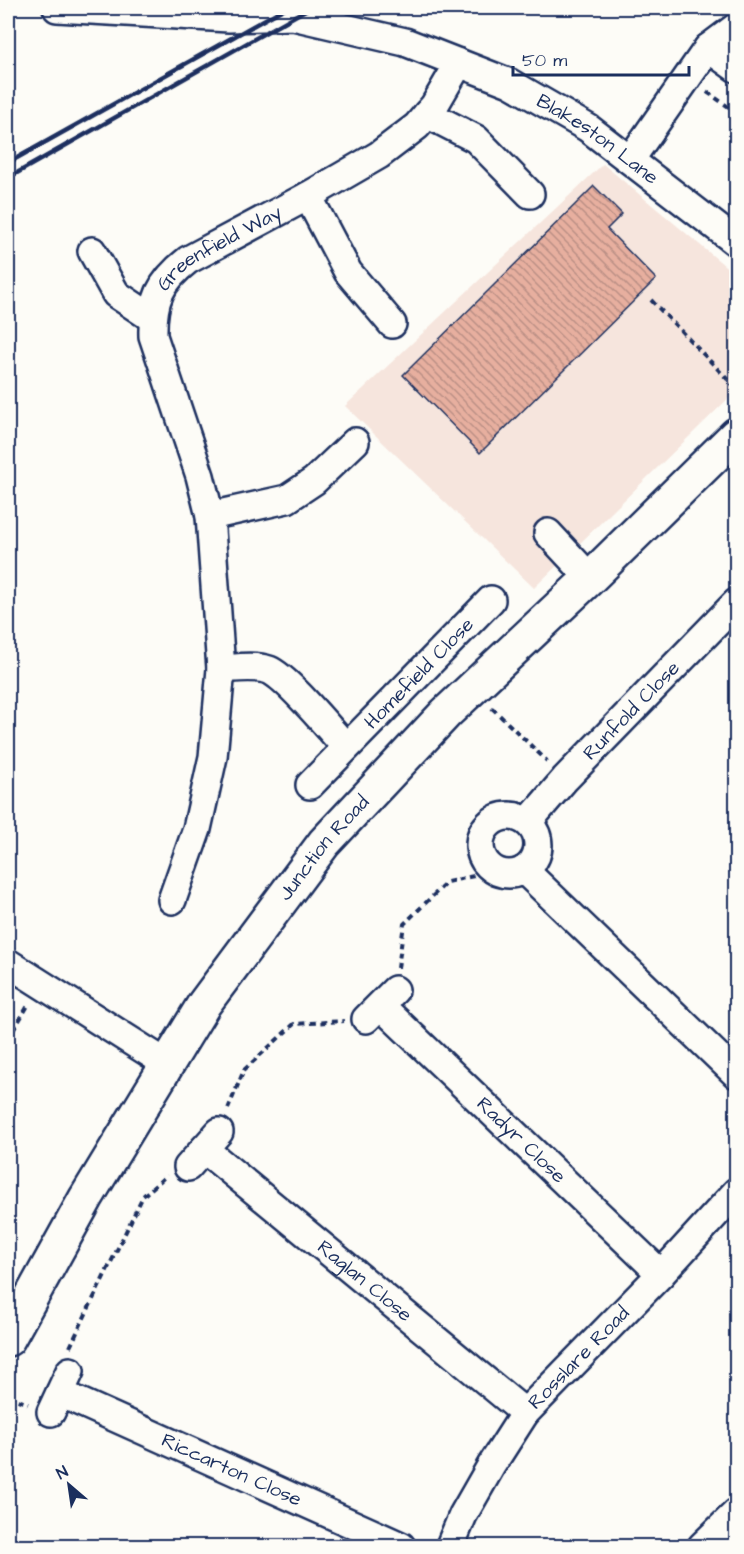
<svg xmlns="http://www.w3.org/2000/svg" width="744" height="1554" viewBox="0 0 744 1554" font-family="'Architects Daughter',sans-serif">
<defs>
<pattern id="building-back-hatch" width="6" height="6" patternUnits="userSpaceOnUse" patternTransform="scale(1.5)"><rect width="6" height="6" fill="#e7af9f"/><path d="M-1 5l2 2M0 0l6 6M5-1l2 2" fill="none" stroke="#ba8f85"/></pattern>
</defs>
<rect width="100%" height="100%" fill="#fdfcf7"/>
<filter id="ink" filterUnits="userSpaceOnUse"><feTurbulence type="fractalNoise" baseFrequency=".0167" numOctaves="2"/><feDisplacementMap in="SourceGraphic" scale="12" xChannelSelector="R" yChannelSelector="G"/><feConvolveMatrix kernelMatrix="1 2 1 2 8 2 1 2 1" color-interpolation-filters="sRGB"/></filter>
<g filter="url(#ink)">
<path fill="#f6e5dd" d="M603,164L736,275V391L534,588L345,406Z"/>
<path fill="url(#building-back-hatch)" stroke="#1b2f5e" stroke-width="1.5" d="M594,186L622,214L607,229L656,279L480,453L403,375Z"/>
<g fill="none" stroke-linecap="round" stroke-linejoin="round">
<g stroke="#1b2f5e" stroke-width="32">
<g id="minor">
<path id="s1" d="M57,8L229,18L293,16L405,42L510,83L588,128L736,242"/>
<path d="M708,48L736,68"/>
<path d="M427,114L476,139L530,194"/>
<path d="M630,160L708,48L736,27"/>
<path d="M308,196L348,272L392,324"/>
<path d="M92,251L116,294L152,318"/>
<path d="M210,516L287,499L314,481L355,442"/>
<path d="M548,533L590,578"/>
<path d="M221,669C236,668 255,665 269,670C288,678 330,730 346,747"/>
<path id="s2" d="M310,785L491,600"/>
<circle cx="509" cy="845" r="29"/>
<path id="s3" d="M528,822L565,779L736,603"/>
<path d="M524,870L736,1074"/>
<path id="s4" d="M172,900L197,829L213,757L221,669L210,516L200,476L153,336C152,300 160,282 188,260L308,196L379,155L417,126L427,114L434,106L459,63"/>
<path d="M8,963L167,1064"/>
<path id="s5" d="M381,1006L661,1274"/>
<path d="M366,1019L395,990"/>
<path id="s6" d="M204,1149L525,1413"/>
<path d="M188,1167L219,1132"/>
<path id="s7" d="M60,1393L401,1546"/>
<path d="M51,1412L70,1371"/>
<path id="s8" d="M450,1546L463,1515L491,1466L525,1413L661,1274L736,1192"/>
<path d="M702,1546L736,1513"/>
</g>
</g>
<g stroke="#1b2f5e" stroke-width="38">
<g id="major">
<path id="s9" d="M8,1339L86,1198L204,1004L324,843L446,713L590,578L736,435"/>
</g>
</g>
<g stroke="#1b2f5e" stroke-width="4" stroke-dasharray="6 4.5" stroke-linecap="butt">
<path d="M707,92L736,112"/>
<path d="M651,300L736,388"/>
<path d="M492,708L547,761"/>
<path d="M398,968L404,924L447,882L496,871"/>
<path d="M8,1039L29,1004"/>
<path d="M228,1109L244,1070L294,1024L344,1021"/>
<path d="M70,1347L143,1196L167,1175"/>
<path d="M8,1369L11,1371L8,1379"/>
<path d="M8,1396L28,1404"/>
</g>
<use href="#minor" stroke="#fdfcf7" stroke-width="27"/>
<use href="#major" stroke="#fdfcf7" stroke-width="33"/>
<g stroke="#1b2f5e" stroke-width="4.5">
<path d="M8,163L285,8"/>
<path d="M8,178L309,8"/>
</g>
</g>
</g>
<g text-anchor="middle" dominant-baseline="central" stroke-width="5" stroke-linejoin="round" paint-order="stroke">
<g font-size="20" fill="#1b2f5e" stroke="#fdfcf7">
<text stroke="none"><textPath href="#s1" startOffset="568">Blakeston Lane</textPath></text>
<text stroke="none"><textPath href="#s4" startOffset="700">Greenfield Way</textPath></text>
<text stroke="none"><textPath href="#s2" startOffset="156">Homefield Close</textPath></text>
<text stroke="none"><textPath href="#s3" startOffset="152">Runfold Close</textPath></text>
<text stroke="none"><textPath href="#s9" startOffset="585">Junction Road</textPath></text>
<text stroke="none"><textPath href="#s5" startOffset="194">Radyr Close</textPath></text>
<text stroke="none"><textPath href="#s6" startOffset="208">Raglan Close</textPath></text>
<text stroke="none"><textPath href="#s8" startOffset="230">Rosslare Road</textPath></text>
<text stroke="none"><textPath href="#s7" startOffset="188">Riccarton Close</textPath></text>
</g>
</g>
<rect width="744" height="1554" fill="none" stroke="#fdfcf7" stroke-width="30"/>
<rect x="15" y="15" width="714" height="1524" fill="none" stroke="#1b2f5e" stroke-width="2" filter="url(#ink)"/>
<g transform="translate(69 1485) rotate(331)" stroke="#fdfcf7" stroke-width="4.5" paint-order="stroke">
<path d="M0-4.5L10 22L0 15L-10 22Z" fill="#1b2f5e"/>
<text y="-9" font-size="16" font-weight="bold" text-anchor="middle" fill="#1b2f5e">N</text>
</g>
<path d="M513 66v9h176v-9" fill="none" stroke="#1b2f5e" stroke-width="3"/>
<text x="522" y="66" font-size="18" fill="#1b2f5e" stroke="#fdfcf7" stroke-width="4.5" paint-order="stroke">50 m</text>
</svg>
